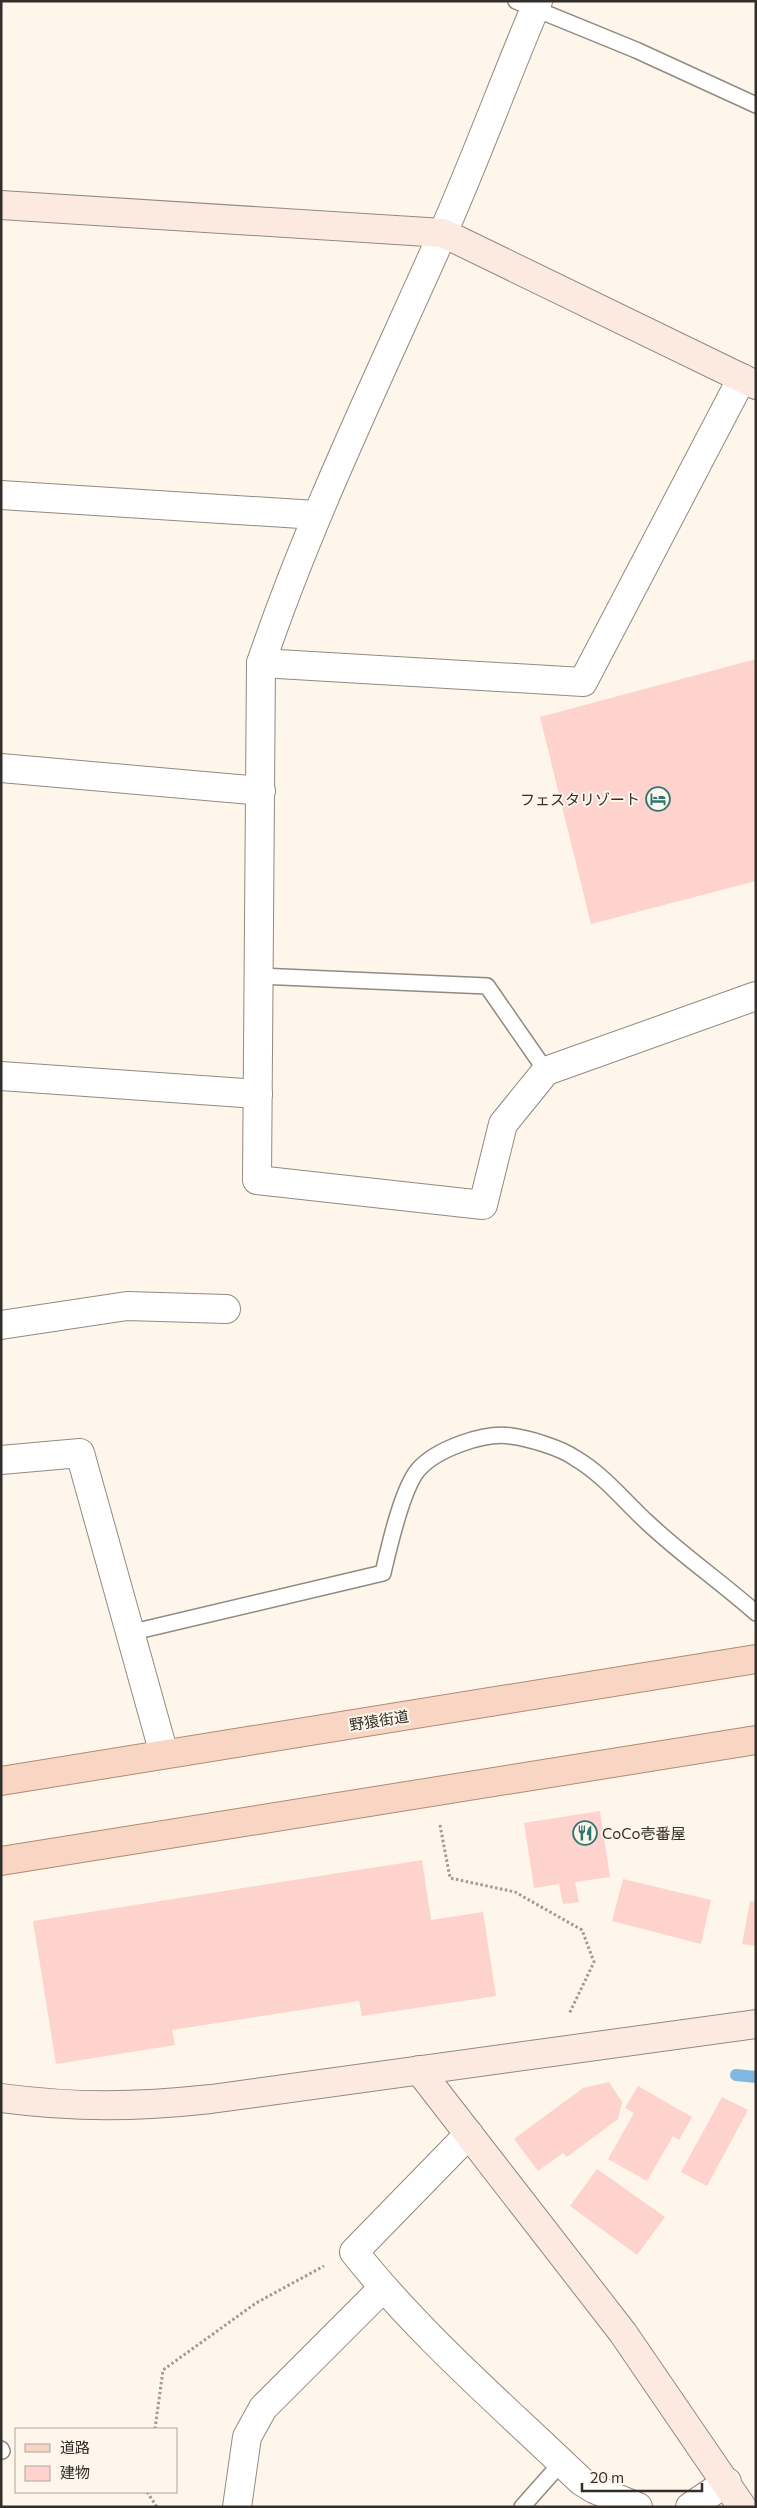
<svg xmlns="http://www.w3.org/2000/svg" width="757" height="2508" viewBox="0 0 757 2508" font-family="Commissioner,'Noto Sans JP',sans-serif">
<rect width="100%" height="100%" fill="#fef6eb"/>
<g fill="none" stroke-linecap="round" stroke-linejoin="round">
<path stroke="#81b8e2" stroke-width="12" d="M736,2075L756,2077"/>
</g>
<g fill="#fed2cd">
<path d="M756,659V881L591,924L540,717Z"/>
<path d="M600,1811L610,1877L575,1882L579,1902L563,1904L559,1884L534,1888L524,1823Z"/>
<path d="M422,1860L431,1920L483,1912L496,1996L362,2016L359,2001L172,2030L175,2045L56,2064L33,1921Z"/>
<path d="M623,1879L711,1900L701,1944L612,1921Z"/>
<path d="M750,1901L756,1902V1946L742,1944Z"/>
<path d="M609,2082L622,2102L618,2119L567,2157L563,2153L538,2171L514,2139L583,2088Z"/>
<path d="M638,2086L692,2117L679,2140L673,2136L647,2181L608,2159L634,2113L625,2108Z"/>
<path d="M722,2097L748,2110L707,2186L681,2172Z"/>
<path d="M597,2169L665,2217L637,2255L570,2206Z"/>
</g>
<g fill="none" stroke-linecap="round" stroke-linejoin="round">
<g stroke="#918a80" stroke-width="18">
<g id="lane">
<path d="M516,1L636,50L756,105"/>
<path d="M259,976L487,986L546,1071"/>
<path d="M129,1633L383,1573C389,1547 402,1489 418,1470C436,1449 484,1432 511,1436C528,1438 561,1448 575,1458C604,1475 624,1501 648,1523C682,1555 721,1582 756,1613"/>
<path d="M1,2449L2,2451"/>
<path d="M522,2507L562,2462"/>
</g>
</g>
<g stroke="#918a80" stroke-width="30">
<g id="street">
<path d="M538,1C505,79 476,158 442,235C379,377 311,516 261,663L257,1180L483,1205L503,1124L546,1071L756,996"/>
<path d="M1,495L316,515"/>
<path d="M261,663L583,682L742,378"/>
<path d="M1,768L261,791"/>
<path d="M1,1076L258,1094"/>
<path d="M1,1325L127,1306L226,1309"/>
<path d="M1,1460L80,1453L164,1754"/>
<path d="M469,2134L354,2252C421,2336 504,2407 581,2481L594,2489L638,2507"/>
<path d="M237,2507L247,2437L263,2408L383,2288"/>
<path d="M690,2507L727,2482"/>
</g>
</g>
<g stroke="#918a80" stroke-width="30">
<g id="secondary">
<path d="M1,205L443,233L756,385"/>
<path d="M419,2070L623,2333L742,2507"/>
<path d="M1,2098C76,2108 136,2107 211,2099L756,2024"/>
</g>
</g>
<g stroke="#b18974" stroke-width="30">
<g id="primary">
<path d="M1,1781L756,1659"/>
<path d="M1,1861L756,1740"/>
</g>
</g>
<g stroke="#a19b93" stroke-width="3" stroke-dasharray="2.5 2.5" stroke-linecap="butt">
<path d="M440,1825L450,1878L515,1892L582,1930L594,1962L569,2014"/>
<path d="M155,2429L163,2370L256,2303L324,2266"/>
<path d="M147,2492L157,2507"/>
</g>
<use href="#lane" stroke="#fff" stroke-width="15"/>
<use href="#street" stroke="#fff" stroke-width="28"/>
<use href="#secondary" stroke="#fceae1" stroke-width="28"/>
<use href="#primary" stroke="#f9d6c4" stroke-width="28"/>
</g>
<defs>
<g id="hotel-ring" transform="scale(1.25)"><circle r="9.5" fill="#fef6eb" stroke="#2e7672" stroke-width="1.5"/><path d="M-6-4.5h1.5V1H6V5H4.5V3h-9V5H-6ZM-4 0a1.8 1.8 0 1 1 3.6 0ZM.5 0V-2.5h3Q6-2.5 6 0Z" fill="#2e7672"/></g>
<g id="restaurant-ring" transform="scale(1.25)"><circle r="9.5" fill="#fef6eb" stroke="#2e7672" stroke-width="1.5"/><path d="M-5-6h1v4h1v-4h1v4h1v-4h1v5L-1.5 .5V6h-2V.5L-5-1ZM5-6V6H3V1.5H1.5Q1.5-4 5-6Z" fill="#2e7672"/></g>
</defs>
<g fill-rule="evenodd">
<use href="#hotel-ring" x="658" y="799"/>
<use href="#restaurant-ring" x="585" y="1833"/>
</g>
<g text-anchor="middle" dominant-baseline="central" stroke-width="4" stroke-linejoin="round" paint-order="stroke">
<g font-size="15" fill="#322f2b" stroke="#fef6eb" text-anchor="end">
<text x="640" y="799">フェスタリゾート</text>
<text x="602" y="1833" text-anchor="start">CoCo壱番屋</text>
</g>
<g font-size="15" fill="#322f2b" stroke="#fef6eb">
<text transform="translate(379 1720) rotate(-9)">野猿街道</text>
</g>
</g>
<rect width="757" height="2508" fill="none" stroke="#322f2b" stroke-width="5"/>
<rect x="15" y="2428" width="162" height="65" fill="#fef6eb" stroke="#aca69e"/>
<rect x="25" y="2444" width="25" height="8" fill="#f9d6c4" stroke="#aca69e"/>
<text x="60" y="2453" font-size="15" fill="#322f2b">道路</text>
<rect x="25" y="2466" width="25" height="15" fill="#fed2cd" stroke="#aca69e"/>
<text x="60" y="2478" font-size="15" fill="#322f2b">建物</text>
<path d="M582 2483v8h120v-8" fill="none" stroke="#322f2b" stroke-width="2.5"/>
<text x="590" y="2483" font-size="15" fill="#322f2b" stroke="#fef6eb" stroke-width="4" paint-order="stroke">20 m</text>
</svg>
